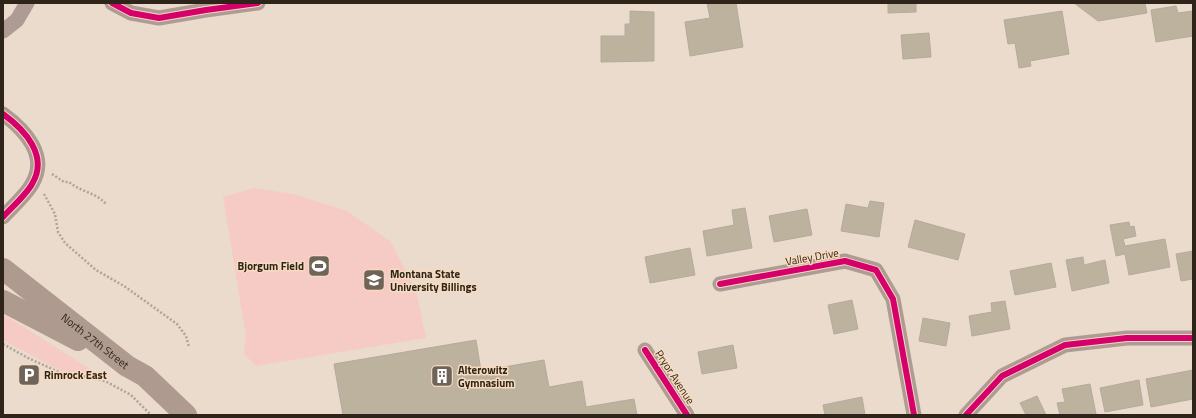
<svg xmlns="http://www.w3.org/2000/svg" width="1196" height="418" viewBox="0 0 1196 418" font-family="'Titillium Web',sans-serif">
<rect width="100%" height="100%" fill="#eadbcc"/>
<g fill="#f6cbc6">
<path d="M253,188L294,194L347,211L390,241L416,290L426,338L256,366L244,354L246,337L223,197Z"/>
<path d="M3,314L103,377L71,373L57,369L3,340Z"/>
</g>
<g fill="#bdb29d" stroke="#b4ab9e">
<path d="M707,3H736L743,47L690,56L685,22L710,18Z"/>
<path d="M888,3H916V12L888,13Z"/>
<path d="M1074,3H1145L1147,13L1098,21Z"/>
<path d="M1176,6L1178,13L1193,11V36L1156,42L1151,10Z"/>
<path d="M630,11L654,12V61L601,62V36H625V24H630Z"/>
<path d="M1062,11L1069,54L1030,61L1031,66L1019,68L1015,43L1008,44L1004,20Z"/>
<path d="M929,33L931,57L903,59L901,35Z"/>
<path d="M870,201L884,203L879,237L841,231L846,204L868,208Z"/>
<path d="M745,208L752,248L707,256L703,231L734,225L732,210Z"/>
<path d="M807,209L812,235L774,242L769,216Z"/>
<path d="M915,220L965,234L958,260L908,247Z"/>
<path d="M1129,222L1130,227L1134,226L1136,236L1123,239L1125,246L1165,239L1170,267L1129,275L1125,254L1116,256L1110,225Z"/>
<path d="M690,248L695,275L650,283L645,257Z"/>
<path d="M1193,251V279L1181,281L1176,254Z"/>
<path d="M1083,257L1084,265L1105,260L1109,283L1072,291L1066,260Z"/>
<path d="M1051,263L1056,287L1015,295L1010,271Z"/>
<path d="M852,300L858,329L834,334L828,305Z"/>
<path d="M1005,301L1010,329L972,336L969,316L992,312L991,303Z"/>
<path d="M923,318L950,323L946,346L919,341Z"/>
<path d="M476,340L481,371L544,360L549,387L582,381L586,407L634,399L637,415H343L334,364Z"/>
<path d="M733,345L737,368L702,374L698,352Z"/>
<path d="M1193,370V399L1151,407L1146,379Z"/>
<path d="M1139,380L1143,405L1105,412L1100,388Z"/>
<path d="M1090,384L1096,414L1060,415L1057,403L1065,402L1062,389Z"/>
<path d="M1037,396L1046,415H1026L1020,403Z"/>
<path d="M862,397L865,415H825L823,405Z"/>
</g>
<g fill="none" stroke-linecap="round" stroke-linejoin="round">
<g stroke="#b1a29a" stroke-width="2.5" stroke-dasharray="2 2" stroke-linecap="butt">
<path d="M52,174L64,182H69C81,192 95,192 106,204"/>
<path d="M44,194L55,214L58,232L65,243L96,270L124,286L177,324L186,336L189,347"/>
<path d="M3,344L28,358L70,377L82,376L105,381L131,395L151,415"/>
</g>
<g stroke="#ae9c94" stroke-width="15">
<path d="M112,3L131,13L159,18L206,10L258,3"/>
<path d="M3,31L17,20L27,3"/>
<path d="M3,114C25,130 49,156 32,184C26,195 11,208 3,217"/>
<path d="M720,284L845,261L876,270L893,299L914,415"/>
<path d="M645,350L687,415"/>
<path d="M966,415L1002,376L1065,345L1127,338H1193"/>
</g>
<g stroke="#ae9a8e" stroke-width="22">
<path id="s1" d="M3,269L127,366L145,376L186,415"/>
<path d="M3,301L78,340"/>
</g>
<g stroke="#f7dbbf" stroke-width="8">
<g id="cycleway">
<path d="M112,3L131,13L159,18L206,10L258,3"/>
<path d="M3,114C25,130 49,156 32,184C26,195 11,208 3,217"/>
<path d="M720,284L845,261L876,270L893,299L914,415"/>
<path d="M645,350L687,415"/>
<path d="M966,415L1002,376L1065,345L1127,338H1193"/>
</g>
</g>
<use href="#cycleway" stroke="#d6006c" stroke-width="6"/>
</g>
<defs>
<g id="stadium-square" transform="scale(1.15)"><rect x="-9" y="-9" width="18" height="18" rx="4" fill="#706458" stroke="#f7dbbf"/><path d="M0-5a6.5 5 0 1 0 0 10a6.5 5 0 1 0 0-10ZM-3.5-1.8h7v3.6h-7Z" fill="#fff"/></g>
<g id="university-square" transform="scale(1.15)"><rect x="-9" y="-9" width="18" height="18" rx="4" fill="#706458" stroke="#f7dbbf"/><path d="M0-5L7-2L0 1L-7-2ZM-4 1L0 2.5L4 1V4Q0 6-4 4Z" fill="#fff"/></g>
<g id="parking-square" transform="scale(1.15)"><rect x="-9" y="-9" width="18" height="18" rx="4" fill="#706458" stroke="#f7dbbf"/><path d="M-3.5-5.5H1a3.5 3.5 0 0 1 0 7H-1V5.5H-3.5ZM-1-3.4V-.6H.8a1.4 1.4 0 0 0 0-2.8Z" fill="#fff"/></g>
<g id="building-square" transform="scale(1.15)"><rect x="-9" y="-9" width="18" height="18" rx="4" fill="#706458" stroke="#f7dbbf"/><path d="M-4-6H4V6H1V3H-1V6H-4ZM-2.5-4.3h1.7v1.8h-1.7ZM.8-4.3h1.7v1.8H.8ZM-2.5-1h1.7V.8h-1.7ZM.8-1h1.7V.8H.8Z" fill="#fff"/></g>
</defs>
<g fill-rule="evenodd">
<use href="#stadium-square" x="319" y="266"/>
<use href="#university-square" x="374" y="280"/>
<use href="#parking-square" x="29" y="375"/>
<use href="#building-square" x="442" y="376"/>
</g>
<g text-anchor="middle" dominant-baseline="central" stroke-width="3" stroke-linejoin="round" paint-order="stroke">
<g font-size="11" fill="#2e2419" stroke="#f7dbbf">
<text transform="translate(812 257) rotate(-10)">Valley Drive</text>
<text stroke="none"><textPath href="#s1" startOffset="117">North 27th Street</textPath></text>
<text transform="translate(675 377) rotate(57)">Pryor Avenue</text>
</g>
<g font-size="11" font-weight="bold" fill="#2e2419" stroke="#f7dbbf" text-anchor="start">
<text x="304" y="266" text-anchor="end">Bjorgum Field</text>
<text x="390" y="274">Montana State<tspan x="390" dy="13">University Billings</tspan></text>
<text x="458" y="370">Alterowitz<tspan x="458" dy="13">Gymnasium</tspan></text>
<text x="44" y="375">Rimrock East</text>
</g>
</g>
<rect width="1196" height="418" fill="none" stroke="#2e2419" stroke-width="8"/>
</svg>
